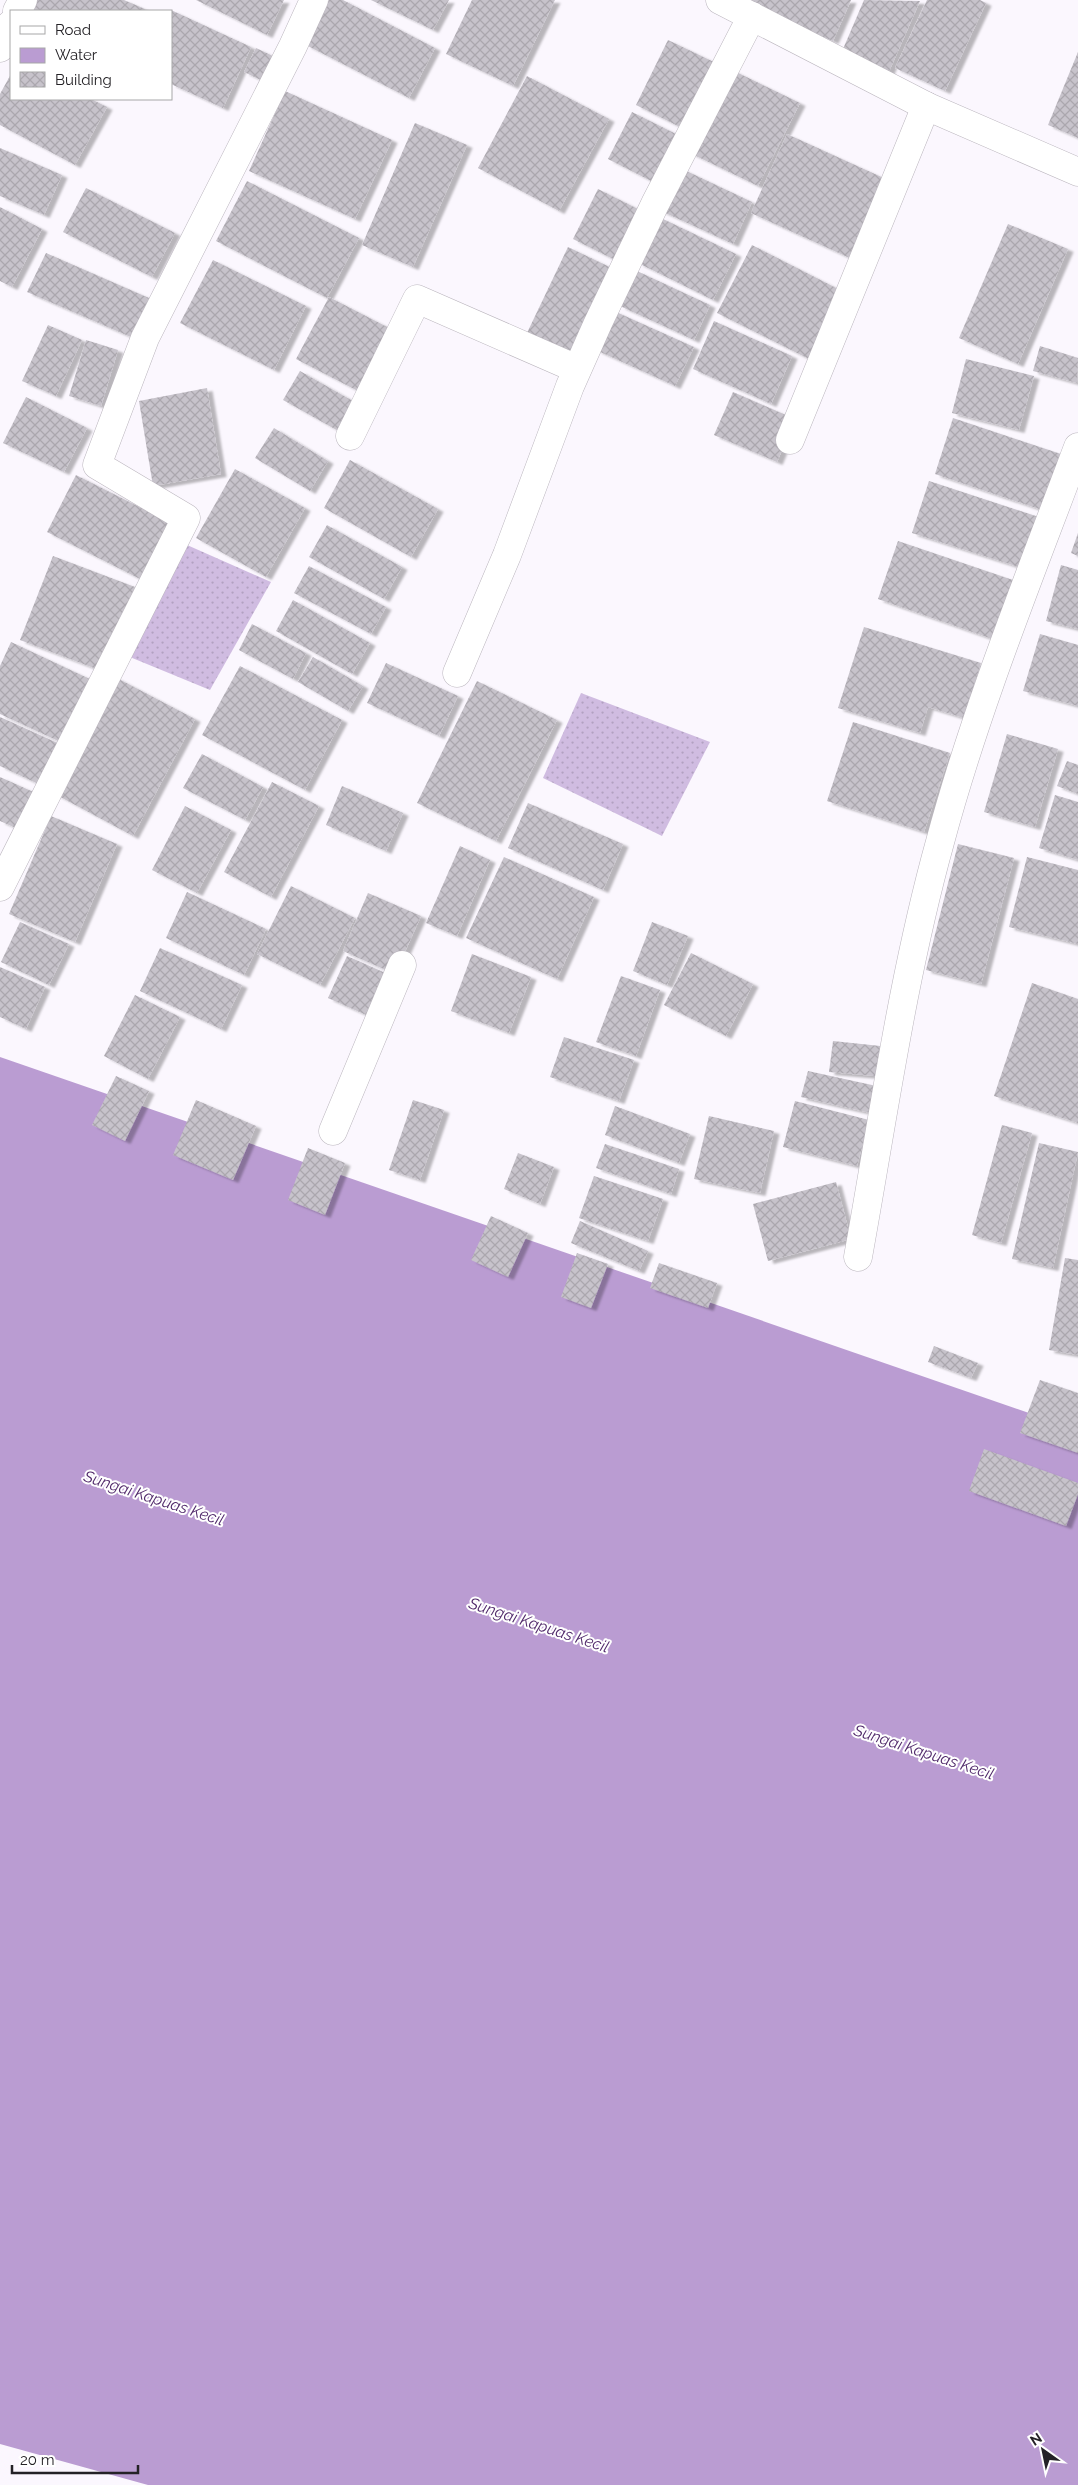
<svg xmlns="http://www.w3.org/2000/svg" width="1078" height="2485" viewBox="0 0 1078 2485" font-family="Raleway,sans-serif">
<defs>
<pattern id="grass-dots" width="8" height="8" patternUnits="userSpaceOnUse" patternTransform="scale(1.25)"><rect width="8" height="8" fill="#d0bce1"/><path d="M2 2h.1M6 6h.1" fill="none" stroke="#b2a1c1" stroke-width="1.8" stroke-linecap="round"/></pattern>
<pattern id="building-cross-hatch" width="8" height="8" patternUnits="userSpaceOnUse" patternTransform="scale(1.25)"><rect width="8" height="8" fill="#c7c3cb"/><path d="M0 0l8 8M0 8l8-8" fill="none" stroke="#aba7ae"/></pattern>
<filter id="shadow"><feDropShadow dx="5.5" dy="3" stdDeviation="1" flood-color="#0004"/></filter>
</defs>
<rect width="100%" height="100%" fill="#fbf7fe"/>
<g fill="url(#grass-dots)">
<path d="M178,541L271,582L210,690L125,655Z"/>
<path d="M581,693L710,742L662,836L543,778Z"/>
</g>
<path fill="#ba9cd2" d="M0,1057L1078,1430V2485H148L0,2444Z"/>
<g fill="url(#building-cross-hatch)" filter="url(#shadow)">
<path d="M35,0H124L145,9L144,11H30Z"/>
<path d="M196,0H284L267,35Z"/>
<path d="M329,0H343L435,48L409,98L306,45Z"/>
<path d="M371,0H449L433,30Z"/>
<path d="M472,0H555L513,86L446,54Z"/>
<path d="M735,0H851L833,41Z"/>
<path d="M864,0L920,1L887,76L840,56Z"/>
<path d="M927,0H980L986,3L945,91L895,68Z"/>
<path d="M171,10L251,47L223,108L171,84Z"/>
<path d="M668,40L720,65L688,131L636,105Z"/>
<path d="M256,48L277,58L265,82L244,72Z"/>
<path d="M1078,52V138L1048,125Z"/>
<path d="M732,70L800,103L758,186L690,153Z"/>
<path d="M11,74V99H91L107,107L75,165L0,125V94Z"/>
<path d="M527,76L609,119L559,211L478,168Z"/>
<path d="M285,91L392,140L355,219L249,171Z"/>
<path d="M632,112L684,138L659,185L608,159Z"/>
<path d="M415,123L467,145L413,267L362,245Z"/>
<path d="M787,134L888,180L852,259L751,213Z"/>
<path d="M0,148L62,175L44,215L0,196Z"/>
<path d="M678,167L752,202L733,244L659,210Z"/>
<path d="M247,181L359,238L327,298L216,241Z"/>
<path d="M86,188L175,233L152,277L63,232Z"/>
<path d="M598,189L646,213L621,263L573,239Z"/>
<path d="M0,207L42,229L12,287L0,281Z"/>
<path d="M661,218L736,254L713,300L638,263Z"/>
<path d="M1008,224L1068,249L1018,364L959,338Z"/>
<path d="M752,245L844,292L809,359L717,313Z"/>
<path d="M568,247L618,271L575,358L526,335Z"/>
<path d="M46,253L149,298L131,337L27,292Z"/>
<path d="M213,260L306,306L274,370L180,323Z"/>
<path d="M637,271L710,305L694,340L620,306Z"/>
<path d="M329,297L391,329L358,391L296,359Z"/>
<path d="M614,311L694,347L675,386L596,350Z"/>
<path d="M714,321L792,356L771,404L693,369Z"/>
<path d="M48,325L82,340L56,396L22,381Z"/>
<path d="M86,340L118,350L101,406L69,396Z"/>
<path d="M1040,346L1078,358L1077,383L1033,371Z"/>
<path d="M966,359L1034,376L1019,430L952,413Z"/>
<path d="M300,371L358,404L342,433L283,400Z"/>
<path d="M207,388L221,474L153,486L139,401Z"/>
<path d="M733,392L795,419L777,462L714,435Z"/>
<path d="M26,397L87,428L64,472L3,443Z"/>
<path d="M953,418L1070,457L1051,513L935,474Z"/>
<path d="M274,428L328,461L310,491L255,458Z"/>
<path d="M350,460L438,509L411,557L324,508Z"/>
<path d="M235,469L305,508L266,577L196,538Z"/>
<path d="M76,475L171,523L142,580L47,532Z"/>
<path d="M929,481L1048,520L1031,571L912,533Z"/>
<path d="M327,525L402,567L384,599L309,557Z"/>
<path d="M1078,533V556L1071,553Z"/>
<path d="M898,541L1022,583L1001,642L878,599Z"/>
<path d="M53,556L135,587L102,671L20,640Z"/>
<path d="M1061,565L1078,570V629L1046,621Z"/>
<path d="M309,566L386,607L371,634L294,593Z"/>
<path d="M293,600L370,643L352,674L276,631Z"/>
<path d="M252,624L306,653L293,679L239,650Z"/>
<path d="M864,627L981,663L964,718L928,707L920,733L838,708Z"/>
<path d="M1040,634L1078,645V706L1023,691Z"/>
<path d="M11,642L94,681L65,744L0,714V666Z"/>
<path d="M313,657L363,686L348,711L298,682Z"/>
<path d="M386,663L458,696L439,736L367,703Z"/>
<path d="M240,666L342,720L305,790L202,735Z"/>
<path d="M115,677L195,719L133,836L53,793Z"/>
<path d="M477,681L557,720L496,841L417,803Z"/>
<path d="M0,717L64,746L45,787L0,766Z"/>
<path d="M853,722L950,753L924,832L827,801Z"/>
<path d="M1007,734L1058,749L1035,827L984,812Z"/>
<path d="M202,754L263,787L245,820L183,788Z"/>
<path d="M1067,761L1078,765V794L1057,786Z"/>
<path d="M0,777L40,795L23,831L0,821Z"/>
<path d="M272,782L319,806L271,897L224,872Z"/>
<path d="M342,786L403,813L386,851L326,825Z"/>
<path d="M1055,795L1078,802V860L1039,848Z"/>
<path d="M528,803L623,844L603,890L508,848Z"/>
<path d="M185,806L231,830L197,893L152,870Z"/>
<path d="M51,816L117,844L75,942L9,914Z"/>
<path d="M958,844L1014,858L981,984L926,970Z"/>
<path d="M460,846L490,860L457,936L426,923Z"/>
<path d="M504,857L594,897L557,979L466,938Z"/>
<path d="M1027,857L1078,870V944L1009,927Z"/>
<path d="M291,886L355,918L320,985L257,954Z"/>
<path d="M187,892L266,929L244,975L166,938Z"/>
<path d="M368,893L421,916L395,974L343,951Z"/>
<path d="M20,922L69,944L49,985L1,962Z"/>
<path d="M652,922L688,936L667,985L633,971Z"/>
<path d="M160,948L242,985L221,1029L140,991Z"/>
<path d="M691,953L753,984L726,1036L664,1005Z"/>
<path d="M472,954L531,977L509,1033L451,1011Z"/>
<path d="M347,956L392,976L373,1018L328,998Z"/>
<path d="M0,967L45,987L26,1029L0,1017Z"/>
<path d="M621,976L660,990L636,1056L596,1042Z"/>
<path d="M1032,983L1078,999V1123L994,1096Z"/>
<path d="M135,995L180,1017L148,1079L104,1056Z"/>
<path d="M564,1037L634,1060L619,1101L550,1077Z"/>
<path d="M833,1041L890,1047L886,1077L829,1072Z"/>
<path d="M808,1071L881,1087L875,1114L801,1097Z"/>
<path d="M116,1076L149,1091L125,1141L92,1125Z"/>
<path d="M196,1100L256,1126L233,1180L173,1155Z"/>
<path d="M413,1100L444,1110L420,1180L389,1170Z"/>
<path d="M795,1101L869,1120L857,1166L783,1147Z"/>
<path d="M615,1106L690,1134L679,1163L605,1135Z"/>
<path d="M709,1116L774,1131L760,1193L694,1179Z"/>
<path d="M1002,1125L1032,1133L1001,1243L972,1235Z"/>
<path d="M1039,1143L1078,1152L1053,1268L1012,1259Z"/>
<path d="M605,1144L679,1169L671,1194L596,1168Z"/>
<path d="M308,1148L345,1163L325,1215L288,1200Z"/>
<path d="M518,1153L554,1167L540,1204L504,1189Z"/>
<path d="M594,1176L663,1199L648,1241L579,1218Z"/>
<path d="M836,1182L851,1239L768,1261L753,1204Z"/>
<path d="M491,1216L528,1233L508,1277L471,1260Z"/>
<path d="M580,1221L648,1251L639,1271L571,1243Z"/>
<path d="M577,1253L608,1264L591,1308L561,1297Z"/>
<path d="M1065,1258L1078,1260V1355L1049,1350Z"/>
<path d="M659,1263L717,1283L708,1308L650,1288Z"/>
<path d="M934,1346L978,1363L971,1378L928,1362Z"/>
<path d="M1040,1380L1078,1393V1453L1020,1433Z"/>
<path d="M984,1449L1078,1483V1494L1066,1526L969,1491Z"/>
</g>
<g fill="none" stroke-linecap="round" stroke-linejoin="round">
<g stroke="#bbb6be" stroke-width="29">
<g id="street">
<path d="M720,0L926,106L1078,172"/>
<path d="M17,11L23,0"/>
<path d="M0,48L11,24"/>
<path d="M350,436L417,299L577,369"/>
<path d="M790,440L926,106"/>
<path d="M457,673L507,555L570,386L598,323L655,204L752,16"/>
<path d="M0,887L186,518L97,465L145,338L293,46L314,0"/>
<path d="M333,1131L402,965"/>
<path d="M858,1257C883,1119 902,979 940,842C976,708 1029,578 1078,447"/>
</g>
</g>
<use href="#street" stroke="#fff" stroke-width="28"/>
</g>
<g text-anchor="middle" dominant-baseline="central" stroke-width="4" stroke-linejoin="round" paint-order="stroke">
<g font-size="16" font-style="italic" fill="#512a6b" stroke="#fff">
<text transform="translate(154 1498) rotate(18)">Sungai Kapuas Kecil</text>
<text transform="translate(539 1625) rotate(18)">Sungai Kapuas Kecil</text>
<text transform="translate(924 1752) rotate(18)">Sungai Kapuas Kecil</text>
</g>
</g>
<rect x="10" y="10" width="162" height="90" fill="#ffffff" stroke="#a7a7a8"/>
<rect x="20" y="26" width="25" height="8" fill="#ffffff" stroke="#a7a7a8"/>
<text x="55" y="35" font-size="15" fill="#242226">Road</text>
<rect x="20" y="48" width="25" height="15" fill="#ba9cd2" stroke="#a7a7a8"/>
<text x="55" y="60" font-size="15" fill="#242226">Water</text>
<rect x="20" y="72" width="25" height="15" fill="url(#building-cross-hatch)" stroke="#a7a7a8"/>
<text x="55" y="85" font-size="15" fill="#242226">Building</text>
<g transform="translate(1043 2450) rotate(327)" stroke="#ffffff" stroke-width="4" paint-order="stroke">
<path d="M0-4L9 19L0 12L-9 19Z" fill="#242226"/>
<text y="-8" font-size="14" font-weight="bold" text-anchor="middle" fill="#242226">N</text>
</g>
<path d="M12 2465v8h126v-8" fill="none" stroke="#242226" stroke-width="2.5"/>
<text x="20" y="2465" font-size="15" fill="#242226" stroke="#ffffff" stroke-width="4" paint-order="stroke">20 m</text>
</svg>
